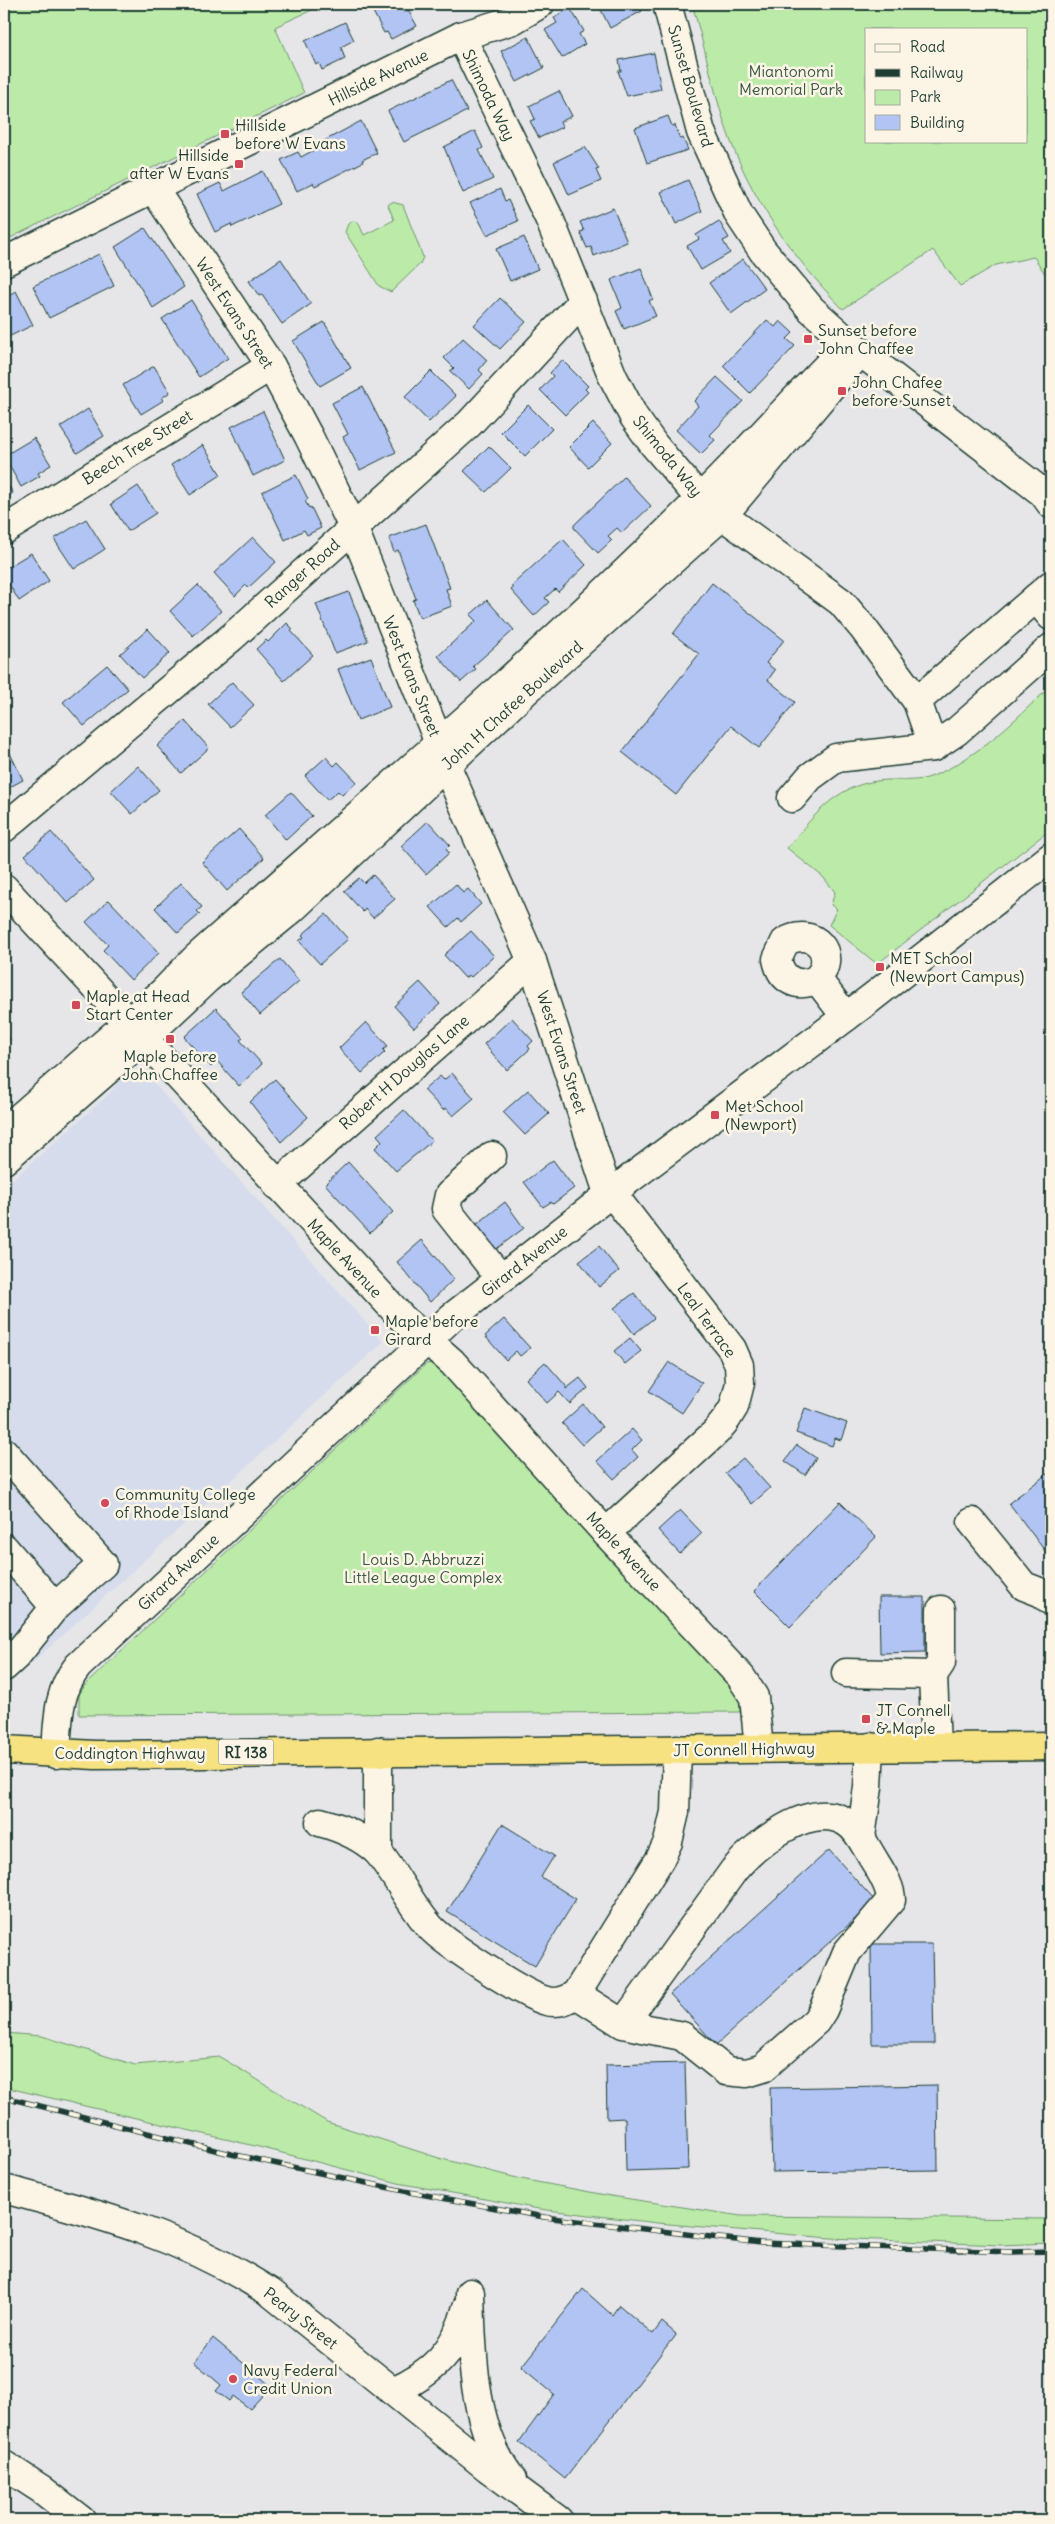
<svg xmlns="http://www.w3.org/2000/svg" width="1055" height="2524" viewBox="0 0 1055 2524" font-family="Delius,sans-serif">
<rect width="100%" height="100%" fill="#e6e6e9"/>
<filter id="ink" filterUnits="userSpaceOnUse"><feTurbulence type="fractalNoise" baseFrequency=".02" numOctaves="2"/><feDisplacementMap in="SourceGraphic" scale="10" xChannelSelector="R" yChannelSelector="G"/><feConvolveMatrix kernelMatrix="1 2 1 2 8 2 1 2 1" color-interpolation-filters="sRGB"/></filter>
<g filter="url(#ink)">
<path fill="#d6dcec" d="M140,1075L151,1080L383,1342L31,1664L4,1682V1187L108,1095L124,1076Z"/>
<g fill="#bceaa8" stroke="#6e946e" fill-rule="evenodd">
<path d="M4,4H325L275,27L304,93L4,241Z"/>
<path d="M692,4H1051V283L1034,257L996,265L960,286L933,250L843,309C792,257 748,195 725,125C712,85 704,44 692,4ZM866,29H1026V141H866Z"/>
<path d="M392,202L403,205L423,257L420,264L391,292L379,286L345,232L348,224L353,221L358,222L364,235L394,220L388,205Z"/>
<path d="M1051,686V829L877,964L829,925L837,909L831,905L835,892L823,877L787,848C816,813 838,782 888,780C904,780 918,782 933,776C980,756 1014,720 1051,686Z"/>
<path d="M433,1363L727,1675L739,1696L740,1712L79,1715V1695L85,1685L426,1364Z"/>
<path d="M4,2033L42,2036L135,2065L220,2057L327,2122L442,2159L521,2179L611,2196L741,2216L1051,2219V2243L1001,2245L830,2238L657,2223L539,2209L398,2183L255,2146L4,2087Z"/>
</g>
<g fill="#b2c4f3" stroke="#1f3d34">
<path d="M369,4H399L404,12L408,10L417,26L391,39L387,32L384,33Z"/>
<path d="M598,4H638L642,11L610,28Z"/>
<path d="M570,8L584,31L579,34L585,44L562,58L545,30L557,23L554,18Z"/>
<path d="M345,22L354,40L341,47L345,59L322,70L319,63L316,65L305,41Z"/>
<path d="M528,37L544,68L517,82L501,51Z"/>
<path d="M654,53L661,89L627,96L618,71H621L619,60Z"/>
<path d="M451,80L467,111L404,142L388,111Z"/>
<path d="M559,91L572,116L560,122L562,127L539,138L530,121L535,119L529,106Z"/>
<path d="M668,116L672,126L675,125L680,139L683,138L688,150L647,163L635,128Z"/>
<path d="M361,121L377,153L362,160L363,162L315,186L313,183L297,191L281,160L298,152L301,157L314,150L313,147Z"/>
<path d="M475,131L483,148L479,150L493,179L463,193L444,147Z"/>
<path d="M585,147L599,169L596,170L601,181L569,195L554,162Z"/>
<path d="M263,171L279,204L232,227L231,224L215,232L197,194L220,183L224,191Z"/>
<path d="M688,180L702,211L676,224L661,192Z"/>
<path d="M500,189L505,201L508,200L518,221L487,235L470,203Z"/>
<path d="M613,208L627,242L594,256L591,247L587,248L580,232L584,231L580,222Z"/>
<path d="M719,221L729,238L723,241L730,253L701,270L687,246L699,239L696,235Z"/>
<path d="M145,228L184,287L153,308L115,247Z"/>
<path d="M524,237L538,269L510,281L496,249Z"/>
<path d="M99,254L114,286L49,318L33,286Z"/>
<path d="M281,259L311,304L282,324L262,295L259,296L249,281Z"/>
<path d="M743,259L765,289L731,314L709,283Z"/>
<path d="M641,268L653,299L649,301L656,316L624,329L616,311L622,308L611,280Z"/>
<path d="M16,291L33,325L4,339V297Z"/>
<path d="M500,298L526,322L500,349L474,325Z"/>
<path d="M191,300L228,358L199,377L162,319Z"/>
<path d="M767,320L775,327L780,321L793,333L787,339L795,346L750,393L723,366Z"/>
<path d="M324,322L351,368L320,386L293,341Z"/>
<path d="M463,338L487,360L479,370L483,374L469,389L450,371L454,368L444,358Z"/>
<path d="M562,360L588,386L585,389L588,392L565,415L540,390L553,376L550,373Z"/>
<path d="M154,366L170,392L162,398L164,400L141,414L123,385Z"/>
<path d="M431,371L456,396L429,422L405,397Z"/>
<path d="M717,377L743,401L710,435L715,440L701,454L676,430L698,406L694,401Z"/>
<path d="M363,387L396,452L360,470L343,437L348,434L332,403Z"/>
<path d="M528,405L552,429L525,456L501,432Z"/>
<path d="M88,409L104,436L77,453L60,427Z"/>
<path d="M263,411L285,460L253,476L231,427Z"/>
<path d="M593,423L612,443L588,467L569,447Z"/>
<path d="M34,438L51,465L38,473L40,476L21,487L4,456Z"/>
<path d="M203,445L221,475L190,495L171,465Z"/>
<path d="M489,446L511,468L486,492L464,471Z"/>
<path d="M296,475L308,499L305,501L309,508L311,507L321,528L307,535L304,530L285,540L262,492Z"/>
<path d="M624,477L651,506L622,533L617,528L608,536L612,540L598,553L574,528V525Z"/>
<path d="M4,478L13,493L4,499Z"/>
<path d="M138,486L156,513L128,531L111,504Z"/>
<path d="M86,519L105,549L74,569L54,539Z"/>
<path d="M426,524L450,588L446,589L452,606L420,618L413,600L416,599L398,550L394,552L389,538Z"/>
<path d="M253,537L276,562L248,588L246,585L235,596L214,573Z"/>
<path d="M563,539L586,565L558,592L555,589L545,598L549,602L534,616L511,590L513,588L511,586Z"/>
<path d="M31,553L49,581L19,601L4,576V572L7,570L6,568Z"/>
<path d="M712,583L784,640L766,663L775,670L768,680L795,702L759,748L731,726L676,795L622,752L699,654L673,634Z"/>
<path d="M198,585L221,611L193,636L170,611Z"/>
<path d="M349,592L368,641L335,653L316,604Z"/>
<path d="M487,600L514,630L473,666L476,669L461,682L438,656L476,621L470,615Z"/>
<path d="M287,623L293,629L291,631L313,655L284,681L256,649L266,640L268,642Z"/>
<path d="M148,629L170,653L142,678L120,654Z"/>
<path d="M371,657L390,707L358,720L338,669Z"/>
<path d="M107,665L128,689L84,726L63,702Z"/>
<path d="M232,682L254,705L230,727L208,704Z"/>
<path d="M185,721L209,748L181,773L157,746Z"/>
<path d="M4,741L23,780L4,790Z"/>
<path d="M326,757L334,766L338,762L357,782L342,795L338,791L327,800L305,776Z"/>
<path d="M138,766L159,790L132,814L111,791Z"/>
<path d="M291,792L312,816L286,840L265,815Z"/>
<path d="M428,821L450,845L446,849L449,853L426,874L401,846Z"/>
<path d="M239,829L264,858L227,891L202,862Z"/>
<path d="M51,832L94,880L68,903L25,855Z"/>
<path d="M373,875L395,899L373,918L365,909L363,912L344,891L359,878L364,883Z"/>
<path d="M181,883L202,907L197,911L200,914L178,933L155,908Z"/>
<path d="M456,884L463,893L468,889L481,904L461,922L458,918L448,927L430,907Z"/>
<path d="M109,900L159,953L131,980L103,950L108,945L86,922Z"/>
<path d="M326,914L348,939L320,964L299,941L304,937L302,935Z"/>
<path d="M471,931L494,956L471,977L469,975L465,978L444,955Z"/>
<path d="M280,959L299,981L260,1015L241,992Z"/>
<path d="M420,982L440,1004L414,1028L394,1006Z"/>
<path d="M216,1008L243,1038L240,1040L262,1064L239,1086L217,1061L211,1067L184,1037Z"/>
<path d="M512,1018L533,1041L528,1046L530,1049L507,1070L484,1044Z"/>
<path d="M366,1022L388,1046L383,1050L385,1052L362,1073L339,1048Z"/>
<path d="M4,1032L10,1039L4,1045Z"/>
<path d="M452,1073L474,1098L453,1116L446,1108L443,1110L424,1090L440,1076L444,1080Z"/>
<path d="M275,1079L308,1117L281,1142L250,1102Z"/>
<path d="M528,1090L549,1114L525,1135L503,1112Z"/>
<path d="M404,1110L432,1141L396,1171L375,1148L382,1141L377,1135Z"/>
<path d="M553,1160L574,1188L553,1204L551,1202L543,1207L524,1182Z"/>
<path d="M348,1162L393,1212L370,1233L325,1184Z"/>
<path d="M505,1202L524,1228L495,1250L476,1225Z"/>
<path d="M422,1240L454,1279L430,1302L397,1262Z"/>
<path d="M599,1246L619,1271L599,1287L579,1261Z"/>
<path d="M634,1293L654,1318L634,1334L614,1308Z"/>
<path d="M504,1319L530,1348L520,1356L516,1351L506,1360L485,1336Z"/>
<path d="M630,1338L641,1351L625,1364L614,1351Z"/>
<path d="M545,1362L566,1386V1389L580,1378L588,1388L570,1404L559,1392L547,1403L526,1379Z"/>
<path d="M669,1362L702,1383L682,1413L649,1391Z"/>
<path d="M583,1404L602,1427L582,1445L562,1423Z"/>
<path d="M805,1408L847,1423L841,1440L835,1438L832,1446L796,1433Z"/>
<path d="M632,1429L642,1440L632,1450L638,1457L614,1479L597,1461Z"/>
<path d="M797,1445L816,1458L805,1475L785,1461Z"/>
<path d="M743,1458L770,1488L752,1504L725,1473Z"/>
<path d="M1051,1471V1559L1009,1503Z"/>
<path d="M840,1502L876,1537L790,1627L754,1591Z"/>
<path d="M680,1510L702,1533L680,1554L658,1530Z"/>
<path d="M879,1597H925V1652L880,1653Z"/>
<path d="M4,1627L6,1642L4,1647Z"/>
<path d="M502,1824L554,1856L541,1877L576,1899L535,1966L447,1912Z"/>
<path d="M829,1850L875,1901L716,2045L670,1994Z"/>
<path d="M871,1944H932L934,2044H872Z"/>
<path d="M685,2063L688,2169L626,2171L625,2118L607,2119L606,2065Z"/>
<path d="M937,2085L938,2170L772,2172L770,2088Z"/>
<path d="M583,2289L612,2315L619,2305L653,2334L662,2322L676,2334L565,2479L519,2442L554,2394L521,2367Z"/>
<path d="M213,2338L271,2386L250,2409L233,2396L229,2401L216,2391L221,2385L194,2362Z"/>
</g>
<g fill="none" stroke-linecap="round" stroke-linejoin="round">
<g stroke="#1f3d34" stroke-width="31">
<g id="minor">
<path d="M667,4L701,132L739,215L763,251L811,309L849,343L1043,493L1051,504"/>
<path d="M461,36L549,218L613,377L634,417L654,445L700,499L841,602L863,628L917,701L1051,585"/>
<path d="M153,188L271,366L309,437L353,527L439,743L446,765L532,961L605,1184L732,1349L739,1365L740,1383L734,1407L726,1420L716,1432L606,1533"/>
<path d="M4,262L461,36L513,20L540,4"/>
<path d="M4,530L271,366"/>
<path d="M1036,598L1051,616"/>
<path d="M917,701L933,747"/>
<path d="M792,798L810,777L836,758L933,747L957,731L1051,648"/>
<path d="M4,828L232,637L469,424L583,301"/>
<path d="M4,888L403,1319L452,1362L606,1533L741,1677L754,1697L759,1749"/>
<path d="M817,979C839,954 813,925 785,942L777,959C781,980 797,989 817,979L846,1017"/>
<path d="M4,1131L163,992L195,959C365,808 540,659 701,498C745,454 787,407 831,362"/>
<path d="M492,1156L449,1195L446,1209L501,1279"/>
<path d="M4,1160L143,1039L207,979L291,910L527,690L724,514L860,352"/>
<path d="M277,1185L532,961"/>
<path d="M4,1452L103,1564L55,1607"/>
<path d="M972,1522L1024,1586L1042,1593L1051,1601"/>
<path d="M4,1548L55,1607L16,1656L4,1667"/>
<path d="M846,1673L933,1675L936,1747"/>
<path d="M933,1675L941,1663V1610"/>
<path d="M378,1751V1852"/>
<path d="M56,1754C58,1722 57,1692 78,1666L452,1317L611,1193L870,999L1051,857"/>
<path d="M320,1822C342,1828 361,1836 378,1852C397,1876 410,1904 430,1927C446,1944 525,1996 547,2001C557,2004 567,2000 576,1994L660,1859L668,1842L675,1812L677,1749"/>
<path d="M861,1837L868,1787L870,1747"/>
<path d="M576,1994L623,2024L682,2036L726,2071L747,2073L763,2068L816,2021L823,2010L847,1952L891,1900C891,1885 879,1869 871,1855C864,1844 858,1829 846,1822C810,1800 756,1844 734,1870L623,2024"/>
<path d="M4,2189C102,2215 185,2237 271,2293L488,2468L558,2520"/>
<path d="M470,2293C472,2354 472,2430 512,2479"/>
<path d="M393,2391C433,2373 456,2351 467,2307"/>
<path d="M4,2465L41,2489L81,2520"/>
</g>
</g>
<g stroke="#1f3d34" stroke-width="31">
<path id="highway" d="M4,1750L95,1755L1051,1746"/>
</g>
<use href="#minor" stroke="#fcf5e5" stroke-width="28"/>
<use href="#highway" stroke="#f7e281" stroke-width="28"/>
<g stroke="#1f3d34" stroke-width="5.5">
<path id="rail" d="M4,2097L231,2154L404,2191L544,2217L761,2243L1012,2252L1051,2251"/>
</g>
<use href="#rail" stroke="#fcf5e5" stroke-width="4" stroke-dasharray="11" stroke-linecap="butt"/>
</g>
</g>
<g fill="#d1495b" stroke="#fcf5e5" stroke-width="2">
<rect x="220" y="129" width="10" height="10" rx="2.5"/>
<rect x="234" y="159" width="10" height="10" rx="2.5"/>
<rect x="803" y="334" width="10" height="10" rx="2.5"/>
<rect x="837" y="386" width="10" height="10" rx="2.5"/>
<rect x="875" y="962" width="10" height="10" rx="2.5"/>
<rect x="71" y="1000" width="10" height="10" rx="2.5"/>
<rect x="165" y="1034" width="10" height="10" rx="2.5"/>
<rect x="710" y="1110" width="10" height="10" rx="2.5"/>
<rect x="370" y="1325" width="10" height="10" rx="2.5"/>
<circle cx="105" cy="1503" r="5"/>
<rect x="861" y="1714" width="10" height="10" rx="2.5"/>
<circle cx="233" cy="2379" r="5"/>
</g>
<g text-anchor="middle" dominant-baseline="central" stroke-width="5" stroke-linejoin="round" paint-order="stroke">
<rect fill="#fcf5e5" stroke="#617469" stroke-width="1" x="218.5" y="1739.5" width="55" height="25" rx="4"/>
<g font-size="15" font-weight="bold" fill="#1f3d34">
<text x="246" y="1752">RI 138</text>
</g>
<g font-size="16" fill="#375745" stroke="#fcf5e5">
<text x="791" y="71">Miantonomi<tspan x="791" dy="18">Memorial Park</tspan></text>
<text x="423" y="1559">Louis D. Abbruzzi<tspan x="423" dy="18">Little League Complex</tspan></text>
</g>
<g font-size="16" fill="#1f3d34" stroke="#fcf5e5">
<text transform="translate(378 77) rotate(-26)">Hillside Avenue</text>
<text transform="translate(691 86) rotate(74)">Sunset Boulevard</text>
<text transform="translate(489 95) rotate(64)">Shimoda Way</text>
<text transform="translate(235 313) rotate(57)">West Evans Street</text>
<text transform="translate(137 447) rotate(-32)">Beech Tree Street</text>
<text transform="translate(668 456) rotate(51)">Shimoda Way</text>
<text transform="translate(302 573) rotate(-42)">Ranger Road</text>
<text transform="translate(412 676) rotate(68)">West Evans Street</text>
<text transform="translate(512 705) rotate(-42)">John H Chafee Boulevard</text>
<text transform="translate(562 1052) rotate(72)">West Evans Street</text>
<text transform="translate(404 1072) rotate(-41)">Robert H Douglas Lane</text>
<text transform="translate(345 1258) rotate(47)">Maple Avenue</text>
<text transform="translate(524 1261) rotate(-38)">Girard Avenue</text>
<text transform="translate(707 1320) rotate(54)">Leal Terrace</text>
<text transform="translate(624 1551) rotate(47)">Maple Avenue</text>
<text transform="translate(178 1572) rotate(-43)">Girard Avenue</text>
<text transform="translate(744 1749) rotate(-1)">JT Connell Highway</text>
<text x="130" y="1753">Coddington Highway</text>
<text transform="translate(301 2318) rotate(38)">Peary Street</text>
</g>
<g font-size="16" fill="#1f3d34" stroke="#fcf5e5" text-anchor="start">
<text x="235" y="125">Hillside<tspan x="235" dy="18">before W Evans</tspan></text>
<text x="229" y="155" text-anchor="end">Hillside<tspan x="229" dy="18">after W Evans</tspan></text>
<text x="818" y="330">Sunset before<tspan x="818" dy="18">John Chaffee</tspan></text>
<text x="852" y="382">John Chafee<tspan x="852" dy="18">before Sunset</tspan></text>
<text x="890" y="958">MET School<tspan x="890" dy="18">(Newport Campus)</tspan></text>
<text x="86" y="996">Maple at Head<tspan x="86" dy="18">Start Center</tspan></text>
<text x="170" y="1056" text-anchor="middle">Maple before<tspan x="170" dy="18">John Chaffee</tspan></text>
<text x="725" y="1106">Met School<tspan x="725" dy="18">(Newport)</tspan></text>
<text x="385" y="1321">Maple before<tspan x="385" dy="18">Girard</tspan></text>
<text x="115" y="1494">Community College<tspan x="115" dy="18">of Rhode Island</tspan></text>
<text x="876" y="1710">JT Connell<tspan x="876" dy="18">&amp; Maple</tspan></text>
<text x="243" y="2370">Navy Federal<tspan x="243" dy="18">Credit Union</tspan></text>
</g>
</g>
<rect width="1055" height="2524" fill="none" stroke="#fcf5e5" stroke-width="20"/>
<rect x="10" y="10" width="1035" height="2504" fill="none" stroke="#1f3d34" stroke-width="2" filter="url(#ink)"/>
<rect x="865" y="28" width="162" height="115" fill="#fcf5e5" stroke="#a4ab9e"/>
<rect x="875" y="44" width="25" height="8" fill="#fcf5e5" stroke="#a4ab9e"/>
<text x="910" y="52" font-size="15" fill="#1f3d34">Road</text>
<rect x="875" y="69" width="25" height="8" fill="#1f3d34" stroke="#a4ab9e"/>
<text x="910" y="78" font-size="15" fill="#1f3d34">Railway</text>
<rect x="875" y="90" width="25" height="15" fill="#bceaa8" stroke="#a4ab9e"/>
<text x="910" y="102" font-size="15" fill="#1f3d34">Park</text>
<rect x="875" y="115" width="25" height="15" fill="#b2c4f3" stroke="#a4ab9e"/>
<text x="910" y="128" font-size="15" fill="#1f3d34">Building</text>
</svg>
